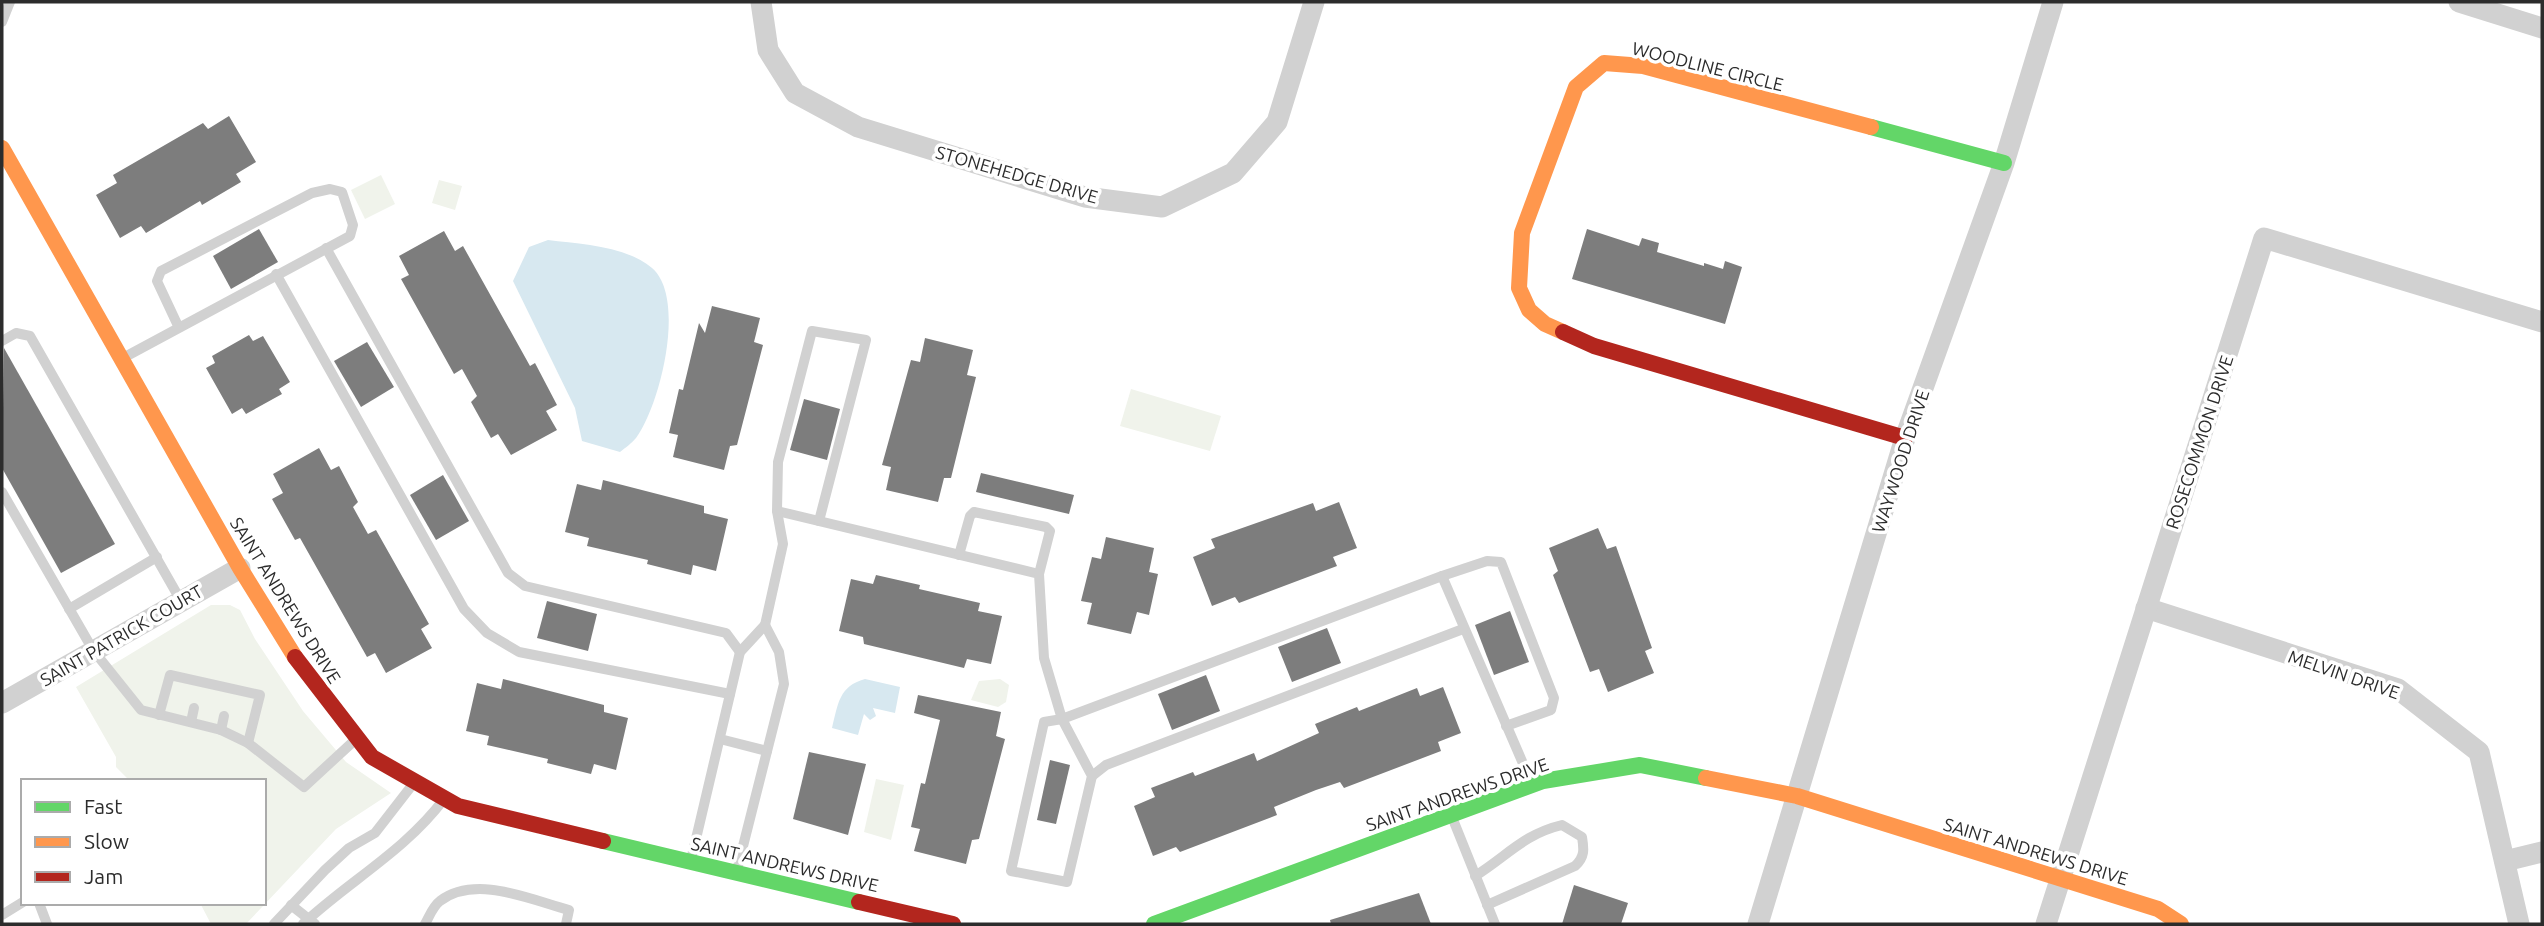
<svg xmlns="http://www.w3.org/2000/svg" width="2544" height="926" viewBox="0 0 2544 926" font-family="Ubuntu,sans-serif">
<rect width="100%" height="100%" fill="#fff"/>
<g fill="#f0f3eb">
<path d="M381,175L395,204L365,219L351,190Z"/>
<path d="M439,180L462,186L455,210L432,203Z"/>
<path d="M1131,389L1221,416L1210,451L1120,426Z"/>
<path d="M211,605H230L240,610L255,639L303,711L346,762L391,793L336,829L246,924H211L200,903H264V781H130L116,767V757L76,687Z"/>
<path d="M1000,679L1009,685L1006,702L998,707L971,700L979,681Z"/>
<path d="M876,779L904,785L891,840L864,832Z"/>
</g>
<g fill="#d7e8f0">
<path d="M548,240C581,244 626,246 652,268C687,298 660,406 636,438C632,443 625,448 620,452L582,441L575,408L513,281L529,247Z"/>
<path d="M865,679L900,687L895,713L873,708L876,716L870,720L864,714L858,735L832,728C838,704 839,686 865,679Z"/>
</g>
<g fill="#7d7d7d">
<path d="M229,116L256,162L236,174L241,182L202,205L200,201L146,233L141,226L120,238L96,195L117,183L113,175L203,123L208,129Z"/>
<path d="M259,229L278,262L231,289L213,256Z"/>
<path d="M1587,229L1639,246L1642,238L1659,243L1657,252L1704,266V263L1723,269L1725,261L1742,267L1725,324L1572,279Z"/>
<path d="M444,231L455,251L463,246L530,366L535,363L557,405L546,411L557,430L511,455L498,434L491,438L471,402L477,396L462,369L454,374L401,279L409,275L399,256Z"/>
<path d="M712,306L760,318L754,342L763,345L737,445L730,446L724,470L673,457L678,435L669,433L679,389L683,390L699,323L705,333Z"/>
<path d="M249,335L253,341L263,336L290,382L279,389L282,394L246,414L242,408L232,414L206,368L215,363L212,356Z"/>
<path d="M925,338L973,350L967,375L976,377L951,478H944L938,502L886,490L891,467L882,465L911,360L920,362Z"/>
<path d="M367,342L394,387L361,407L334,361Z"/>
<path d="M4,348L115,544L61,573L2,468Z"/>
<path d="M804,399L840,409L827,460L790,450Z"/>
<path d="M319,448L331,470L339,466L358,502L353,507L368,534L376,530L429,624L421,629L432,648L386,673L375,653L367,657L300,538L295,540L272,499L283,493L273,474Z"/>
<path d="M981,473L1074,495L1069,514L976,492Z"/>
<path d="M443,475L469,521L436,540L410,495Z"/>
<path d="M603,480L704,506V513L728,519L716,571L693,565L691,575L647,564L648,560L587,546L589,538L565,532L577,484L601,490Z"/>
<path d="M1339,502L1357,548L1333,557L1337,566L1239,603L1235,597L1212,606L1193,557L1215,548L1211,539L1313,503L1316,511Z"/>
<path d="M1598,528L1607,549L1616,546L1652,648L1645,651L1654,673L1608,692L1599,669L1590,672L1553,575L1558,571L1549,548Z"/>
<path d="M1106,537L1154,548L1149,572L1158,574L1149,615L1137,612L1131,634L1087,624L1092,603L1081,601L1092,557L1101,559Z"/>
<path d="M876,575L920,585L919,589L980,603L978,611L1002,616L991,664L967,659L964,668L864,644L863,637L839,631L851,579L873,584Z"/>
<path d="M547,601L597,614L588,651L537,638Z"/>
<path d="M1510,611L1529,662L1494,675L1475,625Z"/>
<path d="M1327,628L1341,663L1292,682L1278,647Z"/>
<path d="M1206,675L1220,711L1172,730L1158,694Z"/>
<path d="M503,679L604,705V712L628,718L616,770L594,764L591,774L547,763L548,759L487,745L489,736L466,731L477,683L501,689Z"/>
<path d="M1443,687L1461,733L1438,742L1441,751L1344,788L1340,782L1316,790L1274,807L1277,815L1180,852L1176,847L1153,856L1134,806L1155,797L1151,788L1193,772L1195,776L1254,753L1257,761L1319,733L1315,724L1357,707L1359,711L1417,688L1420,696Z"/>
<path d="M918,695L1001,712L996,736L1005,739L979,839L972,840L966,864L914,851L920,829L911,827L921,783L925,784L940,720L914,713Z"/>
<path d="M809,752L866,764L848,835L793,819Z"/>
<path d="M1050,760L1070,765L1056,824L1037,820Z"/>
<path d="M1574,885L1628,903L1621,924H1562Z"/>
<path d="M1419,893L1431,924H1331L1330,920Z"/>
</g>
<g fill="none" stroke-linecap="round" stroke-linejoin="round">
<g stroke="#d1d1d1" stroke-width="10">
<path d="M2,22L10,2"/>
<path d="M326,248L508,573L525,586L726,633L740,652"/>
<path d="M276,274L464,609L487,633L519,652L730,694"/>
<path d="M2,341L16,333L30,336L181,601"/>
<path d="M123,358L350,236L353,225L342,192L330,189L312,193L161,271L157,281L179,328"/>
<path d="M2,492L93,650L141,710L221,730L248,743L304,787L355,740"/>
<path d="M777,511L1039,574L1044,658L1062,719L1092,776L1067,882L1011,871L1044,722L1062,719L1442,576L1531,782"/>
<path d="M959,555L970,516L974,512L1046,527L1050,531L1039,574"/>
<path d="M1442,576L1487,561L1501,562L1554,698L1551,710L1506,726"/>
<path d="M69,609L157,557"/>
<path d="M765,625L783,544L777,511L778,462L812,331L866,340L819,521"/>
<path d="M159,715L170,675L260,695L248,743"/>
<path d="M191,722L194,708"/>
<path d="M221,730L224,716"/>
<path d="M720,739L767,751"/>
<path d="M1092,776L1106,765L1463,629"/>
<path d="M1452,817L1495,924"/>
<path d="M691,860L740,652L765,625L779,652L784,684L737,870"/>
<path d="M1475,876C1507,856 1524,834 1562,825L1582,837C1584,849 1585,857 1575,866L1487,905"/>
<path d="M39,903L47,924"/>
<path d="M291,905L315,924"/>
<path d="M2,915L23,902"/>
<path d="M274,924L325,870L349,848L375,833L413,784"/>
<path d="M303,924C349,881 405,851 444,799"/>
<path d="M425,924C429,917 433,906 440,901C476,874 531,900 569,910L566,924"/>
</g>
<g stroke="#d1d1d1" stroke-width="21">
<path d="M761,2L768,50L795,93L858,127L1085,197L1162,207L1233,173L1277,122L1314,2"/>
<path d="M2459,2L2542,28"/>
<path d="M2146,608L2398,689L2479,752L2519,924"/>
<path d="M2,703L240,568"/>
<path d="M2505,861L2542,852"/>
<path d="M1758,924L1905,438L2004,163L2053,2"/>
<path d="M2046,924L2264,238L2542,322"/>
</g>
<g stroke="#63d668" stroke-width="16">
<path d="M1871,127L2004,163"/>
<path d="M603,841L859,902"/>
<path d="M1154,924L1543,781L1640,765L1706,778"/>
</g>
<g stroke="#ff974d" stroke-width="16">
<path d="M2,148L240,568L295,657"/>
<path d="M1563,332L1545,324L1529,310L1519,288L1522,233L1576,87L1604,63L1643,66L1871,127"/>
<path d="M1706,778L1797,796L2158,909L2181,924"/>
</g>
<g stroke="#b3261e" stroke-width="16">
<path d="M1563,332L1594,346L1905,438"/>
<path d="M295,657L372,757L458,806L603,841"/>
<path d="M859,902L953,924"/>
</g>
</g>
<g text-anchor="middle" dominant-baseline="central" stroke-width="7" stroke-linejoin="round" paint-order="stroke">
<g font-size="18" fill="#2c2c2c" stroke="#fff">
<text transform="translate(1708 66) rotate(14)">WOODLINE CIRCLE</text>
<text transform="translate(1017 174) rotate(16)">STONEHEDGE DRIVE</text>
<text transform="translate(2199 442) rotate(-72)">ROSECOMMON DRIVE</text>
<text transform="translate(1900 461) rotate(-72)">WAYWOOD DRIVE</text>
<text transform="translate(286 600) rotate(58)">SAINT ANDREWS DRIVE</text>
<text transform="translate(121 635) rotate(-30)">SAINT PATRICK COURT</text>
<text transform="translate(2344 674) rotate(19)">MELVIN DRIVE</text>
<text transform="translate(1457 794) rotate(-19)">SAINT ANDREWS DRIVE</text>
<text transform="translate(2036 851) rotate(17)">SAINT ANDREWS DRIVE</text>
<text transform="translate(785 864) rotate(13)">SAINT ANDREWS DRIVE</text>
</g>
</g>
<rect width="2544" height="926" fill="none" stroke="#2c2c2c" stroke-width="7"/>
<rect x="21" y="779" width="245" height="126" fill="#ffffff" stroke="#ababab" stroke-width="2"/>
<rect x="35" y="802" width="35" height="10" fill="#63d668" stroke="#ababab" stroke-width="2"/>
<text x="84" y="814" font-size="21" fill="#2c2c2c">Fast</text>
<rect x="35" y="837" width="35" height="10" fill="#ff974d" stroke="#ababab" stroke-width="2"/>
<text x="84" y="849" font-size="21" fill="#2c2c2c">Slow</text>
<rect x="35" y="872" width="35" height="10" fill="#b3261e" stroke="#ababab" stroke-width="2"/>
<text x="84" y="884" font-size="21" fill="#2c2c2c">Jam</text>
</svg>
